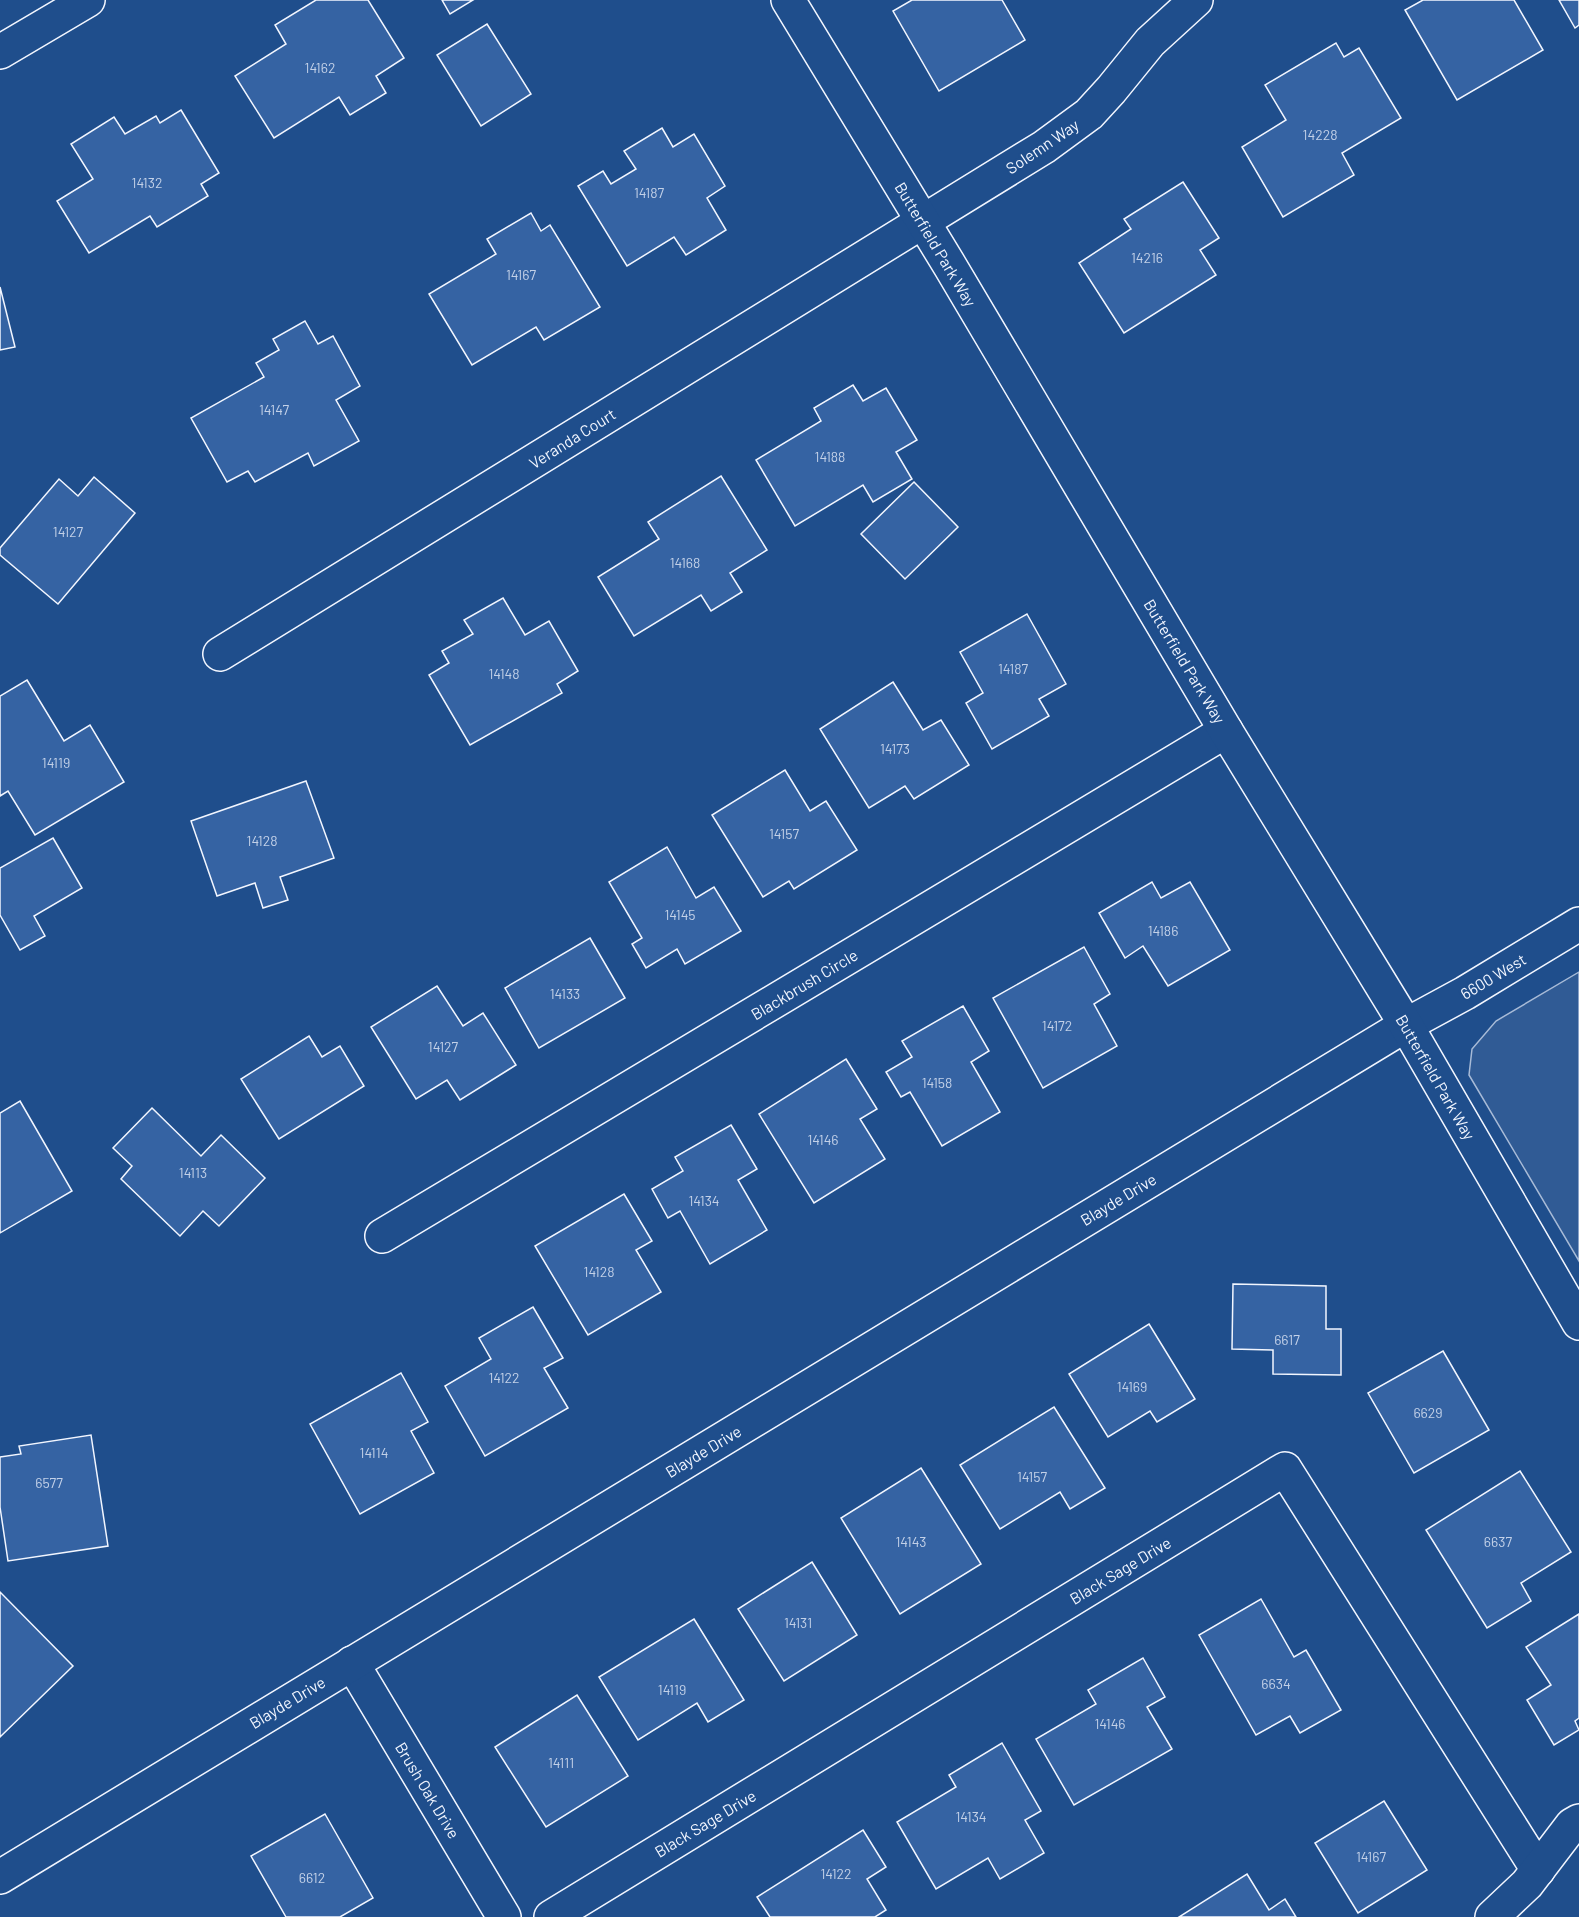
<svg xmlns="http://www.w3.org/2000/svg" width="1579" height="1917" viewBox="0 0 1579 1917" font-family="Barlow,sans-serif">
<rect width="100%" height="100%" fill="#1f4e8c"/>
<path fill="#305b95" stroke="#a8bbd7" stroke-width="1.5" d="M1579,972V1261L1469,1075L1472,1049L1496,1021Z"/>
<g fill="#3563a3" stroke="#f2f6ff" stroke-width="1.5">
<path d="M316,0H368L404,58L376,76L386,93L350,115L339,97L274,138L235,76L286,44L275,25Z"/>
<path d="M442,0H473L450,14Z"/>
<path d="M912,0H1002L1025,40L939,91L893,11Z"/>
<path d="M1423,0H1514L1543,50L1457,100L1405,10Z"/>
<path d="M1559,0H1579V25L1575,28Z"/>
<path d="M487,24L531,94L481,126L437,55Z"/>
<path d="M1336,43L1344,57L1359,48L1401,118L1342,153L1354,175L1283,217L1242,147L1286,120L1265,85Z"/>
<path d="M181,110L219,173L201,184L208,196L157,227L150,216L89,253L57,201L93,179L71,144L114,117L125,134L156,116L160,123Z"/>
<path d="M662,128L673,147L694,134L725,186L707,198L726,230L686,255L674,237L627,266L578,186L603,171L611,184L636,169L624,151Z"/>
<path d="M1183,182L1219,238L1200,250L1216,275L1124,333L1079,263L1131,229L1124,219Z"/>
<path d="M531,213L541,231L550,225L600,307L544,340L536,327L472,365L429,294L496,254L487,239Z"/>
<path d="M0,287L15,347L0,350Z"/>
<path d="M305,321L318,344L333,336L360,386L336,400L359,441L314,466L308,453L255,482L248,471L227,482L191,418L264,377L256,363L279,350L273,339Z"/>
<path d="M853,385L863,401L886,388L917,440L896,452L912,479L873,502L863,485L795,526L756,460L821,421L814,408Z"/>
<path d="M721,476L767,550L730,573L742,592L711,611L701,595L634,636L598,577L659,539L648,522Z"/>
<path d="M94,477L135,513L58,604L0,555V548L59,479L78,496Z"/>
<path d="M914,482L958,527L905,579L861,534Z"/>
<path d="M503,598L525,635L549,621L578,671L557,684L562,693L470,745L429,675L449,663L442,651L473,634L464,620Z"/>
<path d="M1027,614L1066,684L1039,699L1049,716L992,749L966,703L983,693L960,652Z"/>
<path d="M27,680L64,741L90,725L124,782L35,835L8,791L0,796V696Z"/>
<path d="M893,682L923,730L941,720L969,765L914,799L905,786L869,808L820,729Z"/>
<path d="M785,770L810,811L826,801L857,850L794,889L789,881L763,897L712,815Z"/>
<path d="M306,781L334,858L280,877L288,900L263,908L255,883L217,896L191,821Z"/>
<path d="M53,838L82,888L34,916L45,936L20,950L0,915V868Z"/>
<path d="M667,847L696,898L714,887L741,931L685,964L677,949L646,968L632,944L642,938L609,882Z"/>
<path d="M1152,882L1161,898L1190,882L1230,950L1168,986L1143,946L1125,958L1099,913Z"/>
<path d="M590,938L625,998L539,1048L505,988Z"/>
<path d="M1084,947L1110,994L1094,1004L1117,1046L1043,1088L993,998Z"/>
<path d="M437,986L463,1026L483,1013L516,1065L460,1100L447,1080L416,1099L371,1027Z"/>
<path d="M963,1006L989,1051L971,1062L1000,1112L942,1146L910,1092L901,1097L886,1072L912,1057L902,1041Z"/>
<path d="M309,1036L322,1057L340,1046L364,1086L279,1139L241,1079Z"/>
<path d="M846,1059L877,1109L860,1119L885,1159L814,1203L759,1114Z"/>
<path d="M20,1101L72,1191L0,1233V1113Z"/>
<path d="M152,1108L201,1156L221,1135L265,1178L219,1226L203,1211L180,1236L121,1179L132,1166L113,1148Z"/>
<path d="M731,1125L757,1169L738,1180L767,1230L710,1264L680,1211L668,1218L652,1189L683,1171L675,1157Z"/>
<path d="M624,1194L652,1241L636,1250L661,1292L588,1335L535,1246Z"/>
<path d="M1233,1284L1326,1286V1329H1341V1375L1273,1374V1350L1232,1349Z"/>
<path d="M533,1307L563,1358L544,1368L568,1408L485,1456L445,1386L491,1359L479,1338Z"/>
<path d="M1149,1324L1195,1399L1157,1422L1150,1411L1108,1437L1069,1374Z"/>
<path d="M1443,1351L1489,1430L1414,1473L1368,1393Z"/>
<path d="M401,1373L428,1422L411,1431L434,1473L360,1514L310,1424Z"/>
<path d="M1054,1407L1105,1488L1070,1509L1060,1492L1000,1529L960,1465Z"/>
<path d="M91,1435L108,1546L8,1561L0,1507V1457L21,1454L19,1446Z"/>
<path d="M921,1468L981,1564L900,1614L841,1518Z"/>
<path d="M1520,1471L1571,1552L1521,1583L1531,1601L1487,1628L1426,1530Z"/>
<path d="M812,1562L857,1635L784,1681L738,1609Z"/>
<path d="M0,1592L73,1666L0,1737Z"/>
<path d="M1261,1599L1294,1657L1306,1650L1341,1710L1300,1733L1290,1716L1256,1735L1199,1635Z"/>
<path d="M1579,1614V1718L1575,1721L1579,1730L1554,1745L1527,1700L1551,1685L1526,1647Z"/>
<path d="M694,1619L744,1700L708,1722L697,1703L638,1740L599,1677Z"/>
<path d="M1143,1658L1165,1697L1147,1707L1172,1749L1074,1805L1036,1739L1096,1704L1088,1690Z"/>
<path d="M577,1695L628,1776L546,1827L495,1747Z"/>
<path d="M1002,1743L1041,1811L1025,1820L1044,1853L1000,1879L988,1858L936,1889L897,1822L956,1787L949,1775Z"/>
<path d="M1384,1801L1427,1870L1358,1913L1315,1843Z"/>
<path d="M325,1814L373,1898L340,1917H286L251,1856Z"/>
<path d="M863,1830L886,1867L867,1879L886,1910L875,1917H770L757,1897Z"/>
<path d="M1247,1874L1269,1910L1285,1899L1296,1917H1179Z"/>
</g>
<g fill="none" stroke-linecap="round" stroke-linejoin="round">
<g stroke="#f2f6ff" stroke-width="36">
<g id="street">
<path d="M0,52L88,0"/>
<path d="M220,654L1044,147L1089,114L1111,90L1150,42L1196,0"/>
<path d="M382,1236L1226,731"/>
<path d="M352,1663L504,1917"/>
<path d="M0,1877L1406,1025L1465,993L1579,924"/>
<path d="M551,1917L1285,1469L1538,1870"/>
<path d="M1492,1917L1527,1884L1572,1825L1579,1821"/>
</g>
</g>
<g stroke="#f2f6ff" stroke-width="36">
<path id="secondary" d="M788,0L950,266L1226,731L1406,1025L1579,1323"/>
</g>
<use href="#street" stroke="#1f4e8c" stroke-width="33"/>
<use href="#secondary" stroke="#1f4e8c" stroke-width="33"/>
</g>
<g text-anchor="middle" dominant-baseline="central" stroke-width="4.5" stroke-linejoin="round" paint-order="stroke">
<g font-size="14" fill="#c3d1e8">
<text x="320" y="67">14162</text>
<text x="1320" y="134">14228</text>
<text x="147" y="182">14132</text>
<text x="649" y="192">14187</text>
<text x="1147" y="257">14216</text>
<text x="521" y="274">14167</text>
<text x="274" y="409">14147</text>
<text x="830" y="456">14188</text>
<text x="68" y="531">14127</text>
<text x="685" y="562">14168</text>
<text x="1013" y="668">14187</text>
<text x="504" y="673">14148</text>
<text x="895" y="748">14173</text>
<text x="56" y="762">14119</text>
<text x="784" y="833">14157</text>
<text x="262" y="840">14128</text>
<text x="680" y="914">14145</text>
<text x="1163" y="930">14186</text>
<text x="565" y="993">14133</text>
<text x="1057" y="1025">14172</text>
<text x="443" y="1046">14127</text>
<text x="937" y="1082">14158</text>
<text x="823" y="1139">14146</text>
<text x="193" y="1172">14113</text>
<text x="704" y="1200">14134</text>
<text x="599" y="1271">14128</text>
<text x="1287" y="1339">6617</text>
<text x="504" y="1377">14122</text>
<text x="1132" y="1386">14169</text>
<text x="1428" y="1412">6629</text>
<text x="374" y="1452">14114</text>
<text x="1032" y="1476">14157</text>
<text x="49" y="1482">6577</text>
<text x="911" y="1541">14143</text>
<text x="1498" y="1541">6637</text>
<text x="798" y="1622">14131</text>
<text x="1276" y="1683">6634</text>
<text x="672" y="1689">14119</text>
<text x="1110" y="1723">14146</text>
<text x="561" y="1762">14111</text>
<text x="971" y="1816">14134</text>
<text x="1371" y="1856">14167</text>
<text x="836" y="1873">14122</text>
<text x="312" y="1877">6612</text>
</g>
<g font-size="16" fill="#f2f6ff" stroke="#1f4e8c">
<text transform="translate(1042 146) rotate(-34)">Solemn Way</text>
<text transform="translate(936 244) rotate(59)">Butterfield Park Way</text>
<text transform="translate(572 438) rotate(-32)">Veranda Court</text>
<text transform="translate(1185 661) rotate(59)">Butterfield Park Way</text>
<text transform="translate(1493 976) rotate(-31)">6600 West</text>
<text transform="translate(804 984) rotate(-31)">Blackbrush Circle</text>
<text transform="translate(1436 1077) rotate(60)">Butterfield Park Way</text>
<text transform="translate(1118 1199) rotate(-31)">Blayde Drive</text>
<text transform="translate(703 1451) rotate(-31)">Blayde Drive</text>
<text transform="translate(1120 1570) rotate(-31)">Black Sage Drive</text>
<text transform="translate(287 1702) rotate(-31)">Blayde Drive</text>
<text transform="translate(428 1790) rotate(59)">Brush Oak Drive</text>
<text transform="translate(705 1823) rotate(-31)">Black Sage Drive</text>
</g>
</g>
</svg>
